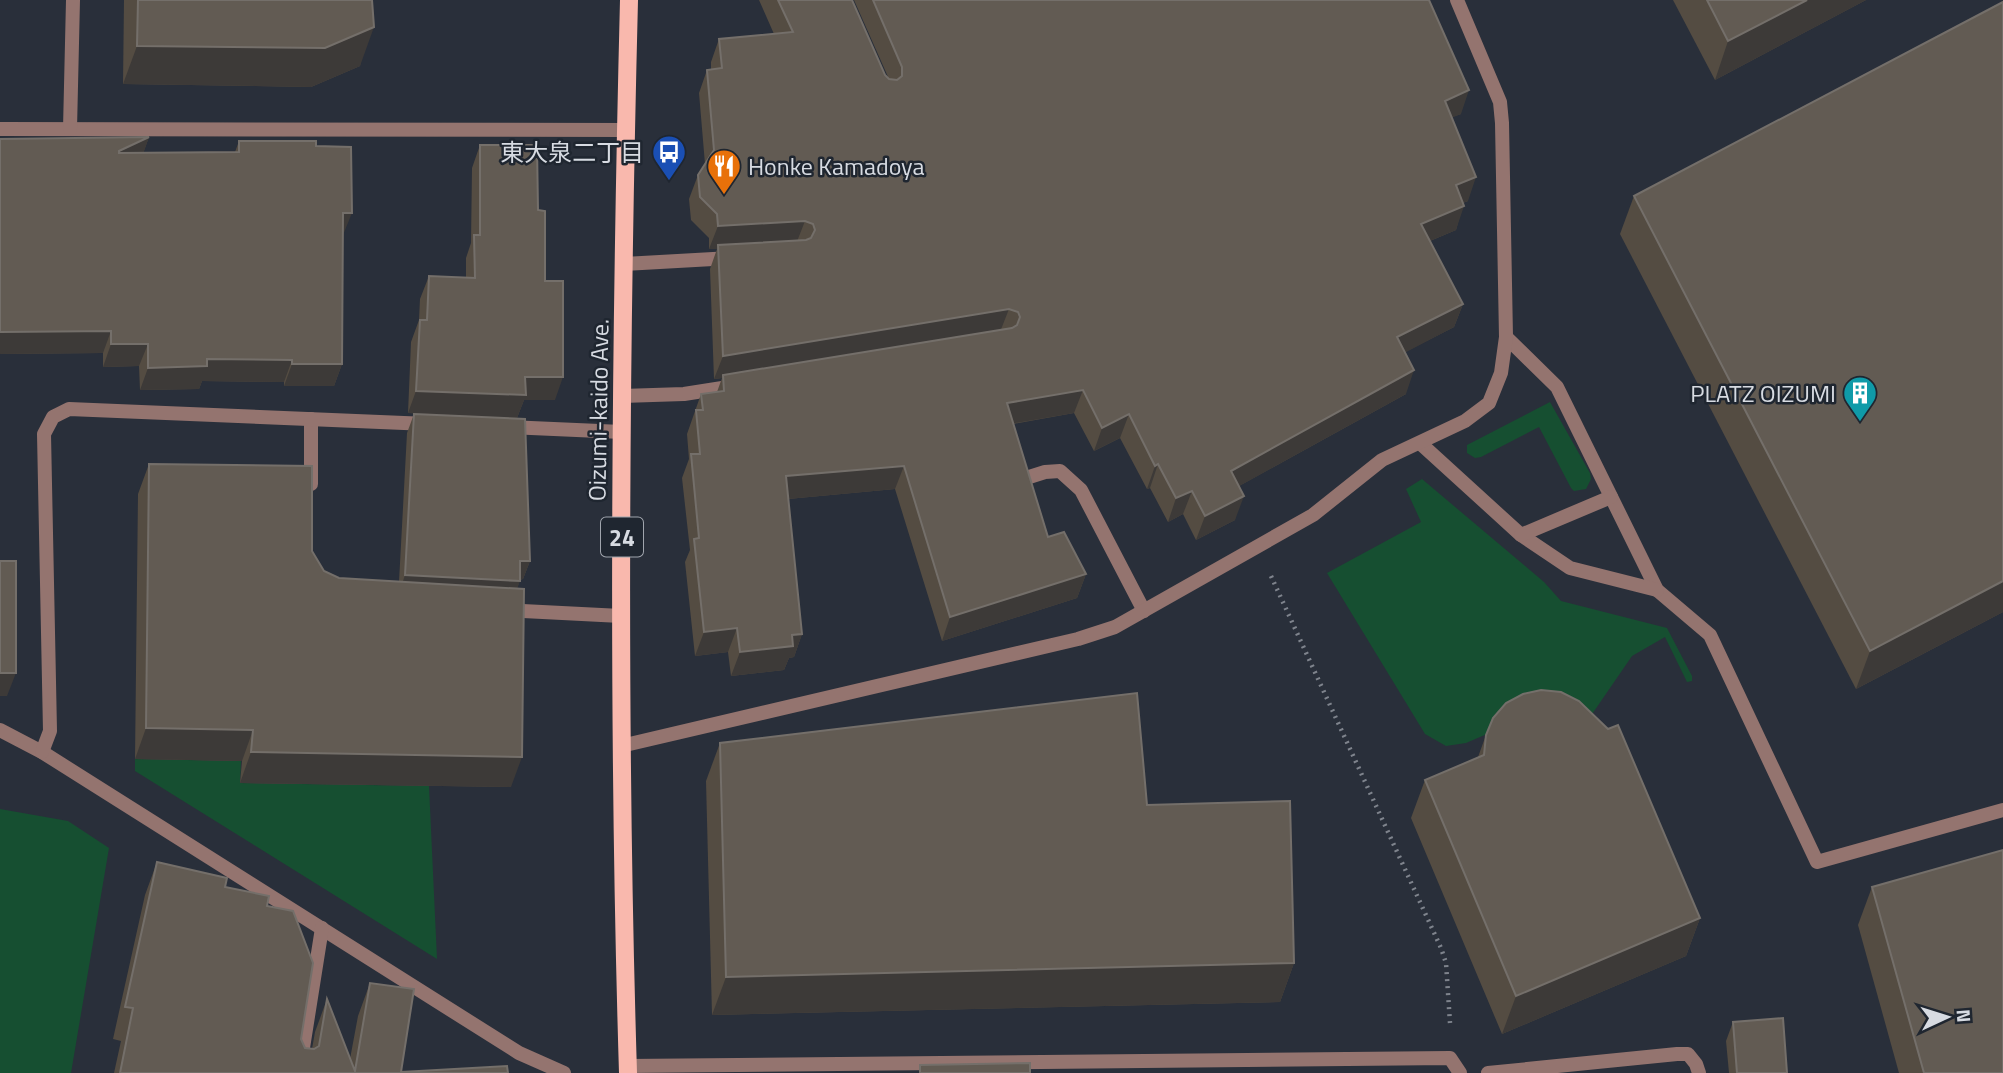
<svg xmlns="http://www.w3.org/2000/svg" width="2003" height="1073" viewBox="0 0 2003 1073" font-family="'Titillium Web','Noto Sans JP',sans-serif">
<rect width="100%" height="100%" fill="#292f3a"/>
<g fill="#164f31">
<path d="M1550,402L1590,473L1591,479L1586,489L1574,491L1571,488L1539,427L1481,457L1475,458L1467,453V445Z"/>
<path d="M1422,479L1544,582L1561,601L1667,628L1692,676V681L1687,682L1665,637L1632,656L1588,720L1529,716L1466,743L1446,746L1425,734L1327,573L1421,522L1406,489Z"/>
<path d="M135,759L241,761L240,783L429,786L437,959L135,771Z"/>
<path d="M0,809L68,821L109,848L71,1073H0Z"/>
</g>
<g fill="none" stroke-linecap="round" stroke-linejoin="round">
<path stroke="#7f848d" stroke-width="4.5" stroke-dasharray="2 5" stroke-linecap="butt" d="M1271,576L1441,948L1446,963L1450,1023"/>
<g stroke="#94746f" stroke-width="14">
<path d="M624,264L731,258"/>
<path d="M1506,337L1557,387L1657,590L1710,635L1817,862L2003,810"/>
<path d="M622,396L684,394L735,386"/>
<path d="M1420,443L1521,535L1570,568L1657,590"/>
<path d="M1026,478L1045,472L1060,471L1081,490L1144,611"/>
<path d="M311,484V419"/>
<path d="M1521,535L1611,497"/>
<path d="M505,610L621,616"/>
<path d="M1488,1073L1677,1054H1688L1696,1064L1699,1073"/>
</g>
<g stroke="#94746f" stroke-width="14">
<path d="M0,129L627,130"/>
<path d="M70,129L73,0"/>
<path d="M508,427L622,432"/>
<path d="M0,730L42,752L519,1053L564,1073"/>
<path d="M621,746L1078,639L1115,627L1313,515L1382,460L1465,421L1489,403L1501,373L1506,337L1502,123L1500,102L1457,0"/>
<path d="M42,752L50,731L44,434L53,417L69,409L428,424"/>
<path d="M627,1066L1450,1058L1460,1073"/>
<path d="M299,1073L322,928"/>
</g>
<path stroke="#f9b8ad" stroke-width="18" d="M628,1073C617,715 620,358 629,0"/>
</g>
<g fill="#544c42">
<path d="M124,0H372L360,66L311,87L123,84Z"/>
<path d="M759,0H852L885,75L889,79L854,0H1429L1461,114L1452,117L1468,201L1463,203L1456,230L1430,241L1463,304L1454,327L1405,352L1406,394L1239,486L1235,520L1196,540L1183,514L1168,522L1150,488L1147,489L1120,438L1094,451L1074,413L1013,424L1048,537L1086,574L1077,598L942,641L895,489L788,499L802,634L794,657L789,658L784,670L731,676L728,652L695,656L685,562L690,550L682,478L689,459L687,434L701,394L717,392L722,378L714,379L710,269L717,249H709V238L691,220L689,199L698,175L705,164L699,93L707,70L711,69V62L719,39L774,34Z"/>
<path d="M1673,0H1866L1715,80Z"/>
<path d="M2003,2V612L1856,689L1620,234L1634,196Z"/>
<path d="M149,137L143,153L235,152L239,141L316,146L343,235L342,364L334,386H284V382L202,381L199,389L140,390L139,366L103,367V353L0,354Z"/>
<path d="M480,145L538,210L555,400H524L517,418L408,413L411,342L419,320L420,299L429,276L466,278V258L471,243L472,168Z"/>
<path d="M414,414L530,561L523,579L520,580L517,588L511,787L240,783L242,761L135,759L138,494L149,464L312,551L324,571L339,578L399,582L407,433Z"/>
<path d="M1486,735L1700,918L1686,956L1502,1034L1411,818L1425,780L1478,757Z"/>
<path d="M720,743L1147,805L1294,963L1280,1002L712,1015L706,781Z"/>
<path d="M157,862L225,887L267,906L301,1039L305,1048L312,1049L315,1032L327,999L350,1059L358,1016L370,983L401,1072L508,1073H114L121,1041L113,1039L145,895Z"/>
<path d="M1872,887L2003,1073H1899L1858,925Z"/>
<path d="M1733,1022L1787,1073H1729L1726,1041Z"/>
</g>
<g fill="#3d3a38">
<path d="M1807,0H1866L1715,80L1728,41Z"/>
<path d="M374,27L360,66L311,87L123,84L137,46Z"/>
<path d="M1469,90L1461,114L1436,124L1445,101Z"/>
<path d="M149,137L141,160L111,173L119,151Z"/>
<path d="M1476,177L1468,201L1447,209L1456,185Z"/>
<path d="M1464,206L1456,230L1413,248L1421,224Z"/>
<path d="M343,213H352L343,235Z"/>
<path d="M805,221L796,244L718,245L717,249H709L718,226Z"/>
<path d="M1463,304L1454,327L1389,361L1397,337Z"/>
<path d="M1009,309L1000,332L723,375L722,378L714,379L723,356Z"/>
<path d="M111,331L103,353L0,354V332Z"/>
<path d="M111,344H148L139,366L103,367Z"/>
<path d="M207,359L292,360L284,382L202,381L199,389L140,390L148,368Z"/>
<path d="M292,364H342L334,386H284Z"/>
<path d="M1414,370L1406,394L1223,495L1231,471Z"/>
<path d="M525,377H563L555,400H524L517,418L408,413L416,391Z"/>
<path d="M1083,390L1074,413L998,426L1007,403Z"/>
<path d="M1129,414L1120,438L1094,451L1102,428Z"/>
<path d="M1158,464L1150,488L1147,489L1155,466Z"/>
<path d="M904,466L895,489L777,500L786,476Z"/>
<path d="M1192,491L1183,514L1168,522L1176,498Z"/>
<path d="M1244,496L1235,520L1196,540L1205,516Z"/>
<path d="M520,561H530L523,579L513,580Z"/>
<path d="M1086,574L1077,598L942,641L950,617Z"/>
<path d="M405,575L520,581L513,600L399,593Z"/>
<path d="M2003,581V612L1856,689L1870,651Z"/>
<path d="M737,628L728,652L695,656L704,632Z"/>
<path d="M802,634L794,657L789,658L784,670L731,676L740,652L792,635Z"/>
<path d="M0,673H16L7,696H0Z"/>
<path d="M146,728L253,730L242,761L135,759Z"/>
<path d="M251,752L522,757L511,787L240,783Z"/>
<path d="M1700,918L1686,956L1502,1034L1516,996Z"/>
<path d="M1294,963L1280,1002L712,1015L726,977Z"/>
</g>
<g fill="#625b53" stroke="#746f6a" stroke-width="2">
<path d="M138,0H372L374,27L325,48L137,46Z"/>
<path d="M778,0H852L885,75L889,79L897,80L902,76V67L873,0H1429L1469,90L1445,101L1476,177L1456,185L1464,206L1421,224L1463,304L1397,337L1414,370L1231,471L1244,496L1205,516L1192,491L1176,498L1158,464L1155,466L1129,414L1102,428L1083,390L1007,403L1048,537L1064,532L1086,574L950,617L904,466L786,476L802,634L792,635L793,646L740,652L737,628L704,632L694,539L699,538L691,454H700L696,410H703L701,394L724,391L723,375L1012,328L1017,325L1020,317L1018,312L1009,309L723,356L718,245L806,240L811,238L815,230L813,224L805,221L718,226L717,214L700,197L698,175L714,150L707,70L722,68L719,39L793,32Z"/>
<path d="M1707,0H1807L1728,41Z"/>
<path d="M2003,2V581L1870,651L1634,196Z"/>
<path d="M149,137L119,151V153L239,152V141H316V146L351,147L352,213H343L342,364H292V360L207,359V366L148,368V344H111V331L0,332V139Z"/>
<path d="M480,145H537L538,210L545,211V281H563V377H525L526,395L416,391L420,320H427L429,276L475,278L474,235H480Z"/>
<path d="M414,414L525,419L530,561H520V581L405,575Z"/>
<path d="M149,464L312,466V551L324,571L339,578L524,589L522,757L251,752L253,730L146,728Z"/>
<rect x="0" y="561" width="16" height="112"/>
<path d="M1541,690L1561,692L1579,701L1608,729L1618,725L1700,918L1516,996L1425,780L1484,755L1486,735L1493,718L1506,703L1523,694Z"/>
<path d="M1137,693L1147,805L1290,801L1294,963L726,977L720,743Z"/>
<path d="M2003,850V1073H1924L1872,887Z"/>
<path d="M157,862L227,878L225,887L269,896L267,906L293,911L313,963L301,1039L305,1048L314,1049L319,1046L327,999L355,1071L370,983L414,989L401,1072L507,1066L508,1073H120L133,1008L125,1007Z"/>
<path d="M1783,1018L1787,1073H1737L1733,1022Z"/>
<path d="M1030,1063V1073H920V1065Z"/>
</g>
<defs>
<g id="bus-pin" transform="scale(1.75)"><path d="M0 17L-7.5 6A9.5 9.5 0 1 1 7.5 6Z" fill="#1a4fb4" stroke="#1f2630"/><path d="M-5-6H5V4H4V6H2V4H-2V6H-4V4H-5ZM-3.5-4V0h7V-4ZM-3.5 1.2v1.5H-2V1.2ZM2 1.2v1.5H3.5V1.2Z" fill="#fff"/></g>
<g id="restaurant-pin" transform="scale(1.75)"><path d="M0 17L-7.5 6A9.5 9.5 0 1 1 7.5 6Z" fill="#e8710a" stroke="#1f2630"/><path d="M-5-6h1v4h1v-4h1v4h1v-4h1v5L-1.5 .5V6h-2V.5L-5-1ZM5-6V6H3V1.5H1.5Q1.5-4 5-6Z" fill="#fff"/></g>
<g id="building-pin" transform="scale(1.75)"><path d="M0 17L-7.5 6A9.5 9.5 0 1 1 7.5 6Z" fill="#0f9aa8" stroke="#1f2630"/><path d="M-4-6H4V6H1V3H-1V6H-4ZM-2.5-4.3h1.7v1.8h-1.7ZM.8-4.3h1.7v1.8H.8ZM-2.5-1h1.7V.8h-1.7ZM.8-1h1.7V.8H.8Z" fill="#fff"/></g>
</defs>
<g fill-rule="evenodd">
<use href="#bus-pin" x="669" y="152"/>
<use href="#restaurant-pin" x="724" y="166"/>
<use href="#building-pin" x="1860" y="393"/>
</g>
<g text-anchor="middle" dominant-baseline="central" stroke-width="5" stroke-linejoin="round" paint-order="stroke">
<rect fill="#1f2630" stroke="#a0a5ad" stroke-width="2" x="601" y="517.5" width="42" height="39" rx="5"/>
<g font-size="23" font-weight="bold" fill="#d7dbe2">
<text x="622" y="537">24</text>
</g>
<g font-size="24" fill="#d7dbe2" stroke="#1f2630" text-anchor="end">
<text x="644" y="152">東大泉二丁目</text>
<text x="748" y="166" text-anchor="start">Honke Kamadoya</text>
<text x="1836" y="393">PLATZ OIZUMI</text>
</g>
<g font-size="24" fill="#d7dbe2" stroke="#1f2630">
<text transform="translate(598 410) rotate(-89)">Oizumi-kaido Ave.</text>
</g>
</g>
<g transform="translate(1947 1017) rotate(86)" stroke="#1f2630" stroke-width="5" paint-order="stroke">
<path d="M0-5L12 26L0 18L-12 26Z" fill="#d7dbe2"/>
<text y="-10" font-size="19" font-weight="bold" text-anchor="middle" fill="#d7dbe2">N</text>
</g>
</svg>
